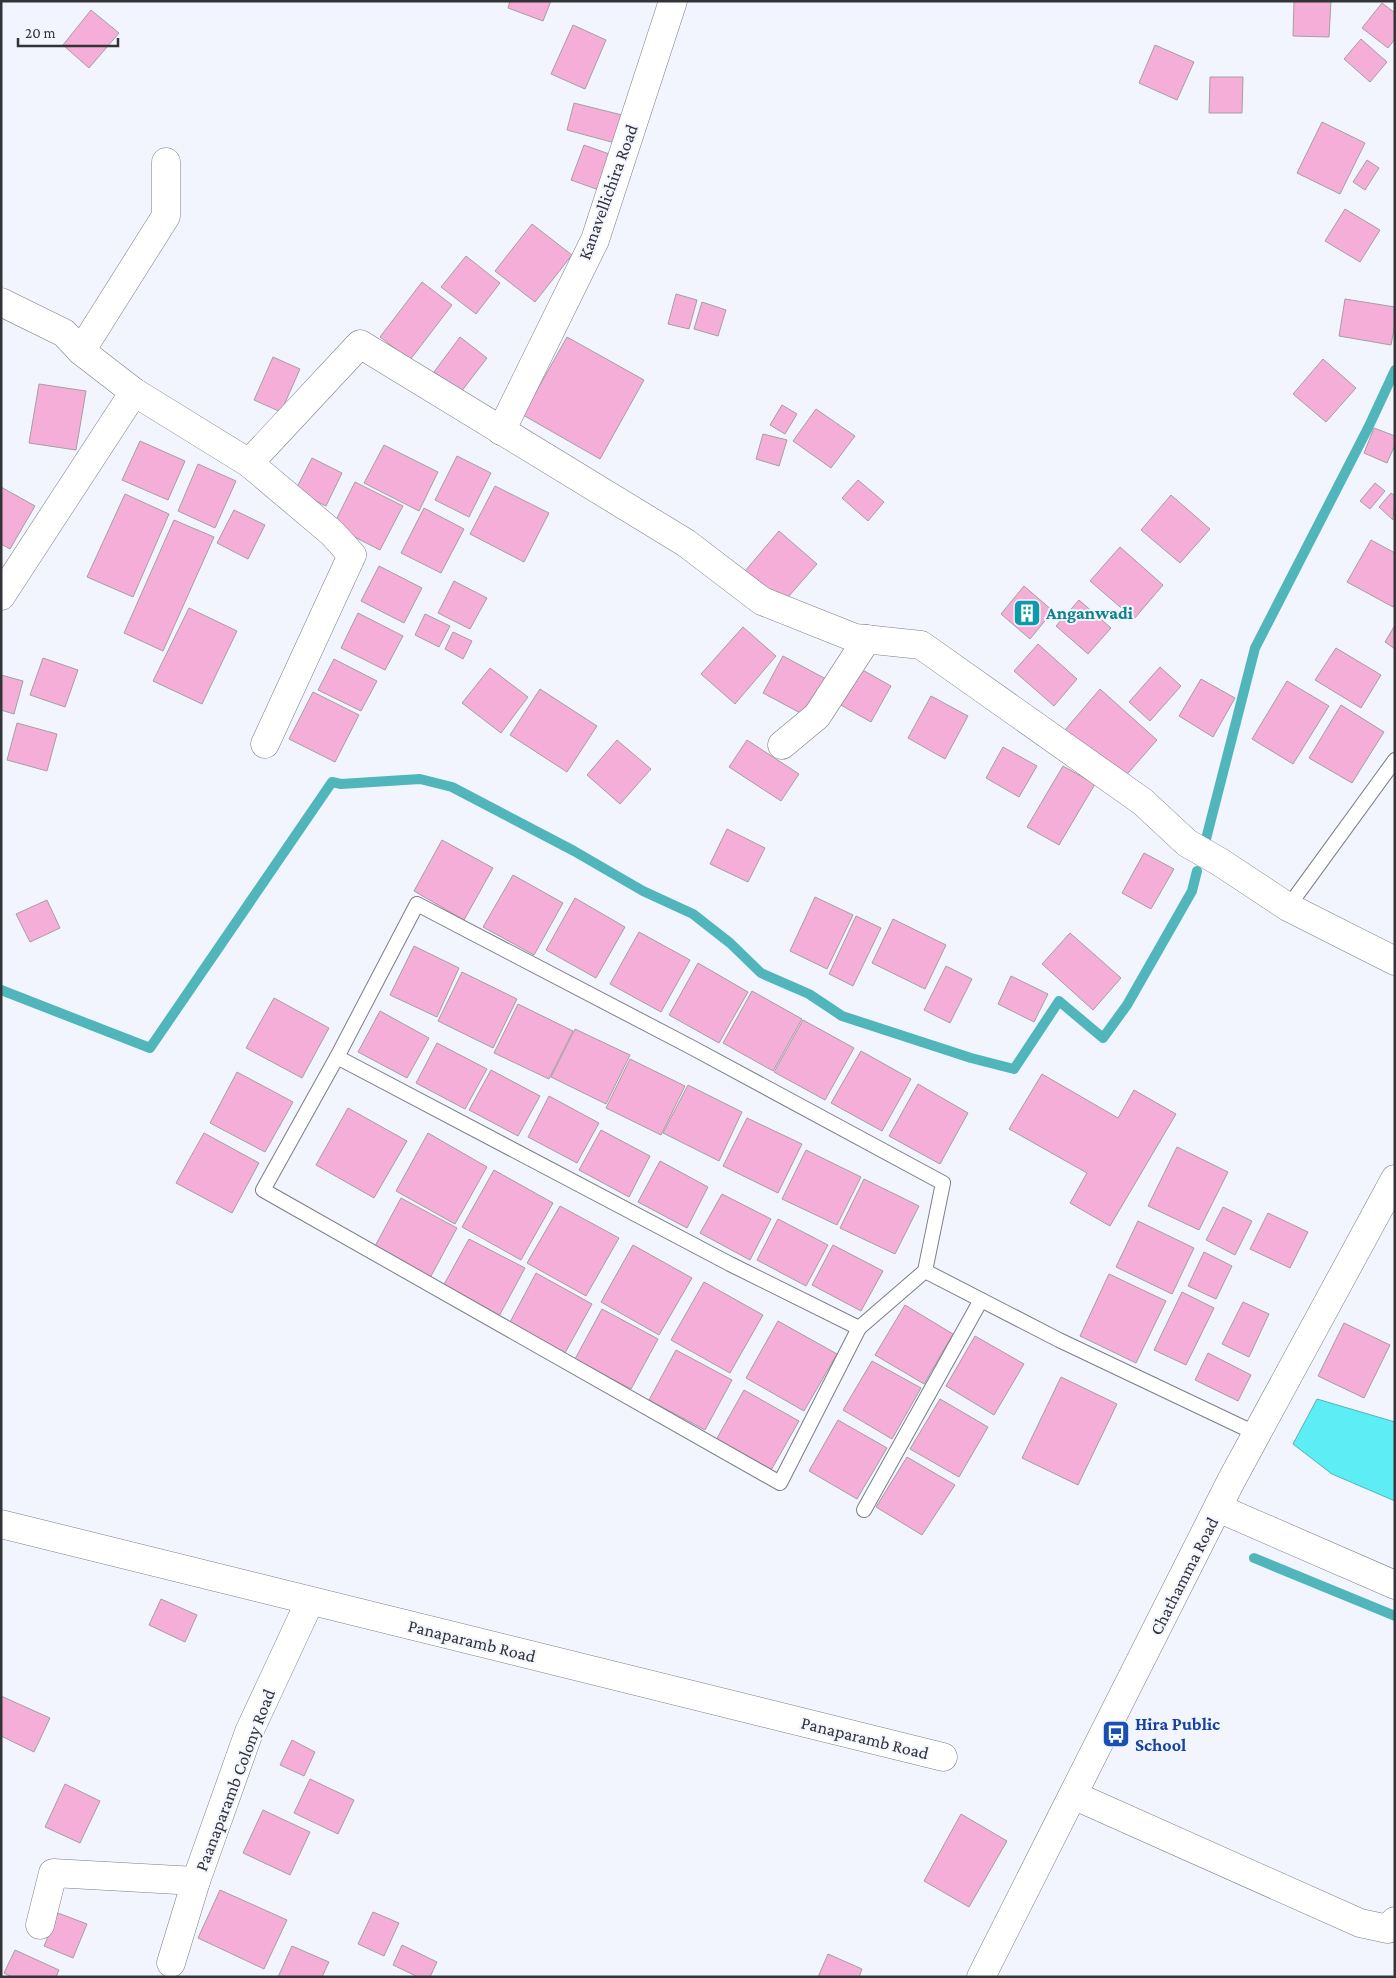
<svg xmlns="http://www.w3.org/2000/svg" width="1396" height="1978" viewBox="0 0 1396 1978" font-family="'Crimson Pro',serif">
<rect width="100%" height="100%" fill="#f2f5fe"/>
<path fill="#5dedf4" stroke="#50b6bc" d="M1317,1399L1395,1422V1501L1332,1474L1293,1444Z"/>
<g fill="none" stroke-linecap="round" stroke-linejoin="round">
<g stroke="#50b6bc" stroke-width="10">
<path d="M1206,839L1255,648L1368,428L1395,370"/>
<path d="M1,990L150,1048L332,782L341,784L420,779L452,787L574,851L643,891L693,914L730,943L761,973L809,994L842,1016L971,1058L1014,1069L1059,1001L1103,1038L1127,1005L1192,891L1197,871"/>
<path d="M1254,1558L1395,1616"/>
</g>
</g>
<g fill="#f5aed7" stroke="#a79ea3">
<path d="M510,1H551L543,21L508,8Z"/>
<path d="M1294,1H1331L1329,37L1293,36Z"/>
<path d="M1382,3L1395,13V39L1388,48L1362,28Z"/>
<path d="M91,10L119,33L89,68L63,45Z"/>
<path d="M573,25L606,40L585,89L551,74Z"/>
<path d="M1361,39L1387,62L1370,82L1344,59Z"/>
<path d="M1155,45L1194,62L1177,100L1139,83Z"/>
<path d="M1210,77H1243L1242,113H1209Z"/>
<path d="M574,103L622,115L615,143L567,130Z"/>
<path d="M1322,122L1365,143L1340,194L1297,173Z"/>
<path d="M584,145L612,155L599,190L571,180Z"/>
<path d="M1367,160L1379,168L1365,190L1353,182Z"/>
<path d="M1345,209L1380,230L1360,262L1325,241Z"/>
<path d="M532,224L572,255L535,302L495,271Z"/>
<path d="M466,256L500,283L476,314L441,287Z"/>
<path d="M422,282L452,305L410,360L380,337Z"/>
<path d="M676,294L697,300L689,329L668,324Z"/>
<path d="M1345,299L1395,307V324L1391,345L1339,336Z"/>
<path d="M702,302L726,310L718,336L694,329Z"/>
<path d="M460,337L487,358L461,392L434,372Z"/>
<path d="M567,337L644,380L600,459L523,415Z"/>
<path d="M273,357L300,369L281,412L254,400Z"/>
<path d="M1323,359L1356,388L1326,422L1293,394Z"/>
<path d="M39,384L86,391L76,450L29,443Z"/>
<path d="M782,405L797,414L785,434L770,425Z"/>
<path d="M816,409L855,436L831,468L793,441Z"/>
<path d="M1374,428L1395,436V445L1387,463L1364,453Z"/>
<path d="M763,434L787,440L779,466L756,459Z"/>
<path d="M140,441L185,461L168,500L122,480Z"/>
<path d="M384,445L438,472L419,511L364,483Z"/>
<path d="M457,456L491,473L469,517L435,500Z"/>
<path d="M312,458L342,473L326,506L295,491Z"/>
<path d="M198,464L236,481L215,528L178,511Z"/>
<path d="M858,480L884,502L868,521L842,498Z"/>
<path d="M355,482L403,506L380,550L333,526Z"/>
<path d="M1375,483L1385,491L1370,509L1360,501Z"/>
<path d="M495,486L549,513L524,562L470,534Z"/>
<path d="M1,487L35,506L10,549L1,544Z"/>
<path d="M1391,493L1395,496L1393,520L1379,507Z"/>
<path d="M125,494L169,514L133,597L87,577Z"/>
<path d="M1171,495L1210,529L1180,563L1141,530Z"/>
<path d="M424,508L464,529L441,573L401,553Z"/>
<path d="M234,510L265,525L248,559L217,543Z"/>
<path d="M174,520L214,537L163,651L124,633Z"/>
<path d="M779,531L817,564L782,604L745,571Z"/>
<path d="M1371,540L1395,553V604L1393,607L1347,582Z"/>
<path d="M1120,547L1163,585L1134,619L1090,581Z"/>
<path d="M379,566L422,588L404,623L361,601Z"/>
<path d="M454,581L487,598L470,629L438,613Z"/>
<path d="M1024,586L1053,611L1030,639L1001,614Z"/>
<path d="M1079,600L1111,628L1088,654L1056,626Z"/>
<path d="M189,608L237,631L202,704L153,681Z"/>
<path d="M358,613L403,636L385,670L341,648Z"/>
<path d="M425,614L450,626L439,647L415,635Z"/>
<path d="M1395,625V649L1385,642Z"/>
<path d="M743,627L776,656L735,704L701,674Z"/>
<path d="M453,632L472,641L463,659L445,649Z"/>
<path d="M1038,644L1077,679L1054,706L1014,671Z"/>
<path d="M1336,648L1381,675L1361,708L1315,680Z"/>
<path d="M783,656L826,679L806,716L763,693Z"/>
<path d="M43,658L78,670L65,707L30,695Z"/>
<path d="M334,659L377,681L361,711L318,690Z"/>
<path d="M1160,667L1181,686L1150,721L1129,702Z"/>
<path d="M490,668L528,697L501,733L462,703Z"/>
<path d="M859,668L891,686L871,722L839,704Z"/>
<path d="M1,675L23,681L14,714L1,710Z"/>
<path d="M1201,679L1235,698L1213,737L1179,716Z"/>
<path d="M1287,681L1329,706L1293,764L1252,739Z"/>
<path d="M540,689L597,726L567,772L510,735Z"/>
<path d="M1100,689L1157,740L1122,780L1065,730Z"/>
<path d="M313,692L359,715L335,762L289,739Z"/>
<path d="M931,696L968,716L945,759L908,738Z"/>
<path d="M1341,705L1384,732L1352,783L1309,758Z"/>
<path d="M17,723L57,734L47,771L7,760Z"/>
<path d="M617,740L651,769L620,804L587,775Z"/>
<path d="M747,740L799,774L781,801L729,767Z"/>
<path d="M1003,747L1037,766L1019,797L986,778Z"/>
<path d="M1063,766L1095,784L1059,845L1027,827Z"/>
<path d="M727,829L765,848L748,882L710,864Z"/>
<path d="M442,840L493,868L464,920L414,891Z"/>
<path d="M1144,853L1174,869L1151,909L1122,893Z"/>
<path d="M513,875L563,903L534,955L483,927Z"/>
<path d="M815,897L853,915L827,969L790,951Z"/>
<path d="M575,898L625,927L596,978L546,950Z"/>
<path d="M47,900L60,928L30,942L16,914Z"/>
<path d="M856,916L881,928L853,986L829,974Z"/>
<path d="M893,919L946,945L925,989L872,963Z"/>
<path d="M639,932L690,960L661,1012L610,984Z"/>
<path d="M1070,933L1121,978L1093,1010L1042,964Z"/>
<path d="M414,946L459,968L437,1017L390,995Z"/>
<path d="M698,963L748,992L719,1043L669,1015Z"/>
<path d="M946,966L972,979L950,1023L924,1010Z"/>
<path d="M462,972L517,999L493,1048L438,1021Z"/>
<path d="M1011,976L1048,994L1034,1022L998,1004Z"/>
<path d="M752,991L802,1019L773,1071L723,1043Z"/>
<path d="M274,998L329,1028L302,1078L246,1048Z"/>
<path d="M518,1004L573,1031L549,1079L494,1053Z"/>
<path d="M380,1011L429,1038L407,1078L358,1052Z"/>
<path d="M803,1020L854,1048L825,1100L774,1072Z"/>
<path d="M575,1029L630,1055L606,1104L551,1077Z"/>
<path d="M437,1043L487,1069L465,1109L416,1083Z"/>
<path d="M861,1051L911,1079L882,1131L831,1103Z"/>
<path d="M630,1059L685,1086L661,1135L606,1108Z"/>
<path d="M491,1070L540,1096L518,1136L469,1110Z"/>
<path d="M237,1072L293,1102L265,1152L210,1123Z"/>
<path d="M1042,1074L1118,1118L1134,1090L1176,1114L1110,1226L1070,1203L1087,1173L1009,1129Z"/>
<path d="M918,1084L968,1113L940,1164L889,1136Z"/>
<path d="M688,1085L742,1112L719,1161L663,1133Z"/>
<path d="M549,1096L599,1123L577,1163L528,1137Z"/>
<path d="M348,1108L407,1141L374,1198L316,1165Z"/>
<path d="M747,1118L802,1144L778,1193L723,1166Z"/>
<path d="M601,1130L650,1156L629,1197L579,1170Z"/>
<path d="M204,1133L259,1163L232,1213L176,1183Z"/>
<path d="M428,1133L487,1167L455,1224L396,1191Z"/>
<path d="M1177,1147L1228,1172L1199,1230L1148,1206Z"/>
<path d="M806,1150L861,1177L837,1225L782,1199Z"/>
<path d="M660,1161L708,1187L687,1228L638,1202Z"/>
<path d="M494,1170L553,1203L521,1260L462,1227Z"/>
<path d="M864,1179L919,1206L895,1254L840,1228Z"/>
<path d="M722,1194L771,1219L750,1260L700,1233Z"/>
<path d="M401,1198L457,1228L430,1278L374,1248Z"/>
<path d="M560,1206L619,1238L586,1296L527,1263Z"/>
<path d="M1223,1207L1252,1221L1235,1255L1206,1240Z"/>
<path d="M1268,1213L1308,1232L1290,1268L1250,1249Z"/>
<path d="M778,1219L828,1245L806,1286L757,1260Z"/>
<path d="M1138,1221L1194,1248L1172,1294L1116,1267Z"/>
<path d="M469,1239L525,1268L498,1318L442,1288Z"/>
<path d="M633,1245L692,1278L659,1335L601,1302Z"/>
<path d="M833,1245L883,1271L861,1311L812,1285Z"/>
<path d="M1204,1252L1232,1266L1216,1299L1188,1286Z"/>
<path d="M536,1273L592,1304L565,1353L509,1324Z"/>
<path d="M1109,1274L1166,1301L1136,1363L1080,1336Z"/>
<path d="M704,1282L763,1315L730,1373L671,1340Z"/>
<path d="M1182,1292L1214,1308L1186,1365L1154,1350Z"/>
<path d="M1243,1302L1269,1314L1249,1357L1222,1344Z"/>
<path d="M905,1305L953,1334L924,1384L875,1355Z"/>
<path d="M602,1309L658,1339L631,1389L575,1359Z"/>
<path d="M778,1321L837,1354L804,1411L746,1378Z"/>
<path d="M1344,1323L1390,1345L1364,1398L1318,1376Z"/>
<path d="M975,1336L1024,1364L994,1415L946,1386Z"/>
<path d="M676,1350L732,1380L705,1430L649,1400Z"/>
<path d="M1208,1353L1251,1375L1238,1401L1195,1380Z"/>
<path d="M872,1361L921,1388L892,1439L843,1410Z"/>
<path d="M1061,1377L1117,1404L1078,1485L1022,1458Z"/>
<path d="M744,1390L799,1421L770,1472L716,1440Z"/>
<path d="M940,1399L988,1427L959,1477L910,1449Z"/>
<path d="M838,1420L887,1448L857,1499L809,1471Z"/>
<path d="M907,1457L955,1485L922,1535L876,1507Z"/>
<path d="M161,1599L197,1615L185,1642L149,1625Z"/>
<path d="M1,1696L50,1718L34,1752L1,1736Z"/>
<path d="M292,1740L315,1752L304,1776L280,1765Z"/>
<path d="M310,1779L354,1800L338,1834L294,1813Z"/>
<path d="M65,1784L100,1801L80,1843L45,1827Z"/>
<path d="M263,1810L310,1832L290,1875L243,1853Z"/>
<path d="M961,1814L1007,1841L969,1907L924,1881Z"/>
<path d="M220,1890L287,1920L264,1969L198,1938Z"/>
<path d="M373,1912L399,1923L384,1956L358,1944Z"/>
<path d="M58,1913L87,1924L73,1958L44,1946Z"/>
<path d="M402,1945L437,1962L430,1977H418L393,1965Z"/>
<path d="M292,1946L329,1962L322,1977H278Z"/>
<path d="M15,1950L59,1970L56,1977H12L4,1973Z"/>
<path d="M828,1954L862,1969L859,1977H818Z"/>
</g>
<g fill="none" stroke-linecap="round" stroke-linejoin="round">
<g stroke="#7b7e86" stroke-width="16">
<g id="service">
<path d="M1288,907L1395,760"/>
<path d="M337,1057L730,1264L859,1328L925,1271"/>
<path d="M859,1328L780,1483L263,1190L337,1057L417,904L691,1047L943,1183L925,1271L1059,1340L1257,1434"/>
<path d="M864,1510L981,1300"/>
</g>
</g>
<g stroke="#7b7e86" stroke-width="29">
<g id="minor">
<path d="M1,302L64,333L81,351L134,392L249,463L332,533L352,555L265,744"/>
<path d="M81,351L166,216V162"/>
<path d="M501,431L595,240L673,1"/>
<path d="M249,463L360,344L686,543L762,601L855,638L921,645L1143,802L1187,843L1220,862L1288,907L1395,961"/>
<path d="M1,596L134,392"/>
<path d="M782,745L817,716L867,639"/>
<path d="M1218,1508L1395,1585"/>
<path d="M1,1524L943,1757"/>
<path d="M1073,1795L1360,1923L1388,1929L1395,1921"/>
<path d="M40,1925L53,1873L196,1881"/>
<path d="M171,1963L196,1881L249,1732L310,1601"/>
<path d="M981,1977L1231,1481L1395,1179"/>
</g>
</g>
<use href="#service" stroke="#fff" stroke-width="14"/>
<use href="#minor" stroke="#fff" stroke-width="28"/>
</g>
<defs>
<g id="building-square" transform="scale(1.4375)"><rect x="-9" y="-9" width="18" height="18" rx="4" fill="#0f9aa8" stroke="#f2f5fe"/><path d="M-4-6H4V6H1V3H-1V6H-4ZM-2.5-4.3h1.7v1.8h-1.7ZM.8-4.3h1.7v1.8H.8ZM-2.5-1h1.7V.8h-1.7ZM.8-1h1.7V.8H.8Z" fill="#fff"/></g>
<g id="bus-square" transform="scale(1.4375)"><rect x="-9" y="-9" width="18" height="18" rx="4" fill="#1a4fb4" stroke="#f2f5fe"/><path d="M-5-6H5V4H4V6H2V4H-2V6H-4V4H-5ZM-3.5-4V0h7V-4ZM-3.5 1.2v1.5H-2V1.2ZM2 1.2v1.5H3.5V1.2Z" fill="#fff"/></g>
</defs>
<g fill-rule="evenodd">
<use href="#building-square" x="1027" y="613"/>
<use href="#bus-square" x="1116" y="1734"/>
</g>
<g text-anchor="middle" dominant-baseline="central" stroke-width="4" stroke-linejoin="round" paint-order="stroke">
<g font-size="18" fill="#333438" stroke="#f2f5fe">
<text transform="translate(608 192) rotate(-70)">Kanavellichira Road</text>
<text transform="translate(1184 1576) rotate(-63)">Chathamma Road</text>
<text transform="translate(472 1641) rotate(14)">Panaparamb Road</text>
<text transform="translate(865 1738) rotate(14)">Panaparamb Road</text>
<text transform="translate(235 1780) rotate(-69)">Paanaparamb Colony Road</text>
</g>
<g font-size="18" font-weight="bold" fill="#0d838f" stroke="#f2f5fe" text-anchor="start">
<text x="1046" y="613">Anganwadi</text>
</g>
<g font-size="18" font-weight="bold" fill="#164399" stroke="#f2f5fe" text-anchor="start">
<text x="1135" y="1724">Hira Public<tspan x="1135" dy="21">School</tspan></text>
</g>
</g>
<rect width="1396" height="1978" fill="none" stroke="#333438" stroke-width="5"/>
<path d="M18 38v8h100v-8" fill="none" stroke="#333438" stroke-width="2.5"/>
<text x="25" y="38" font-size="15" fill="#333438" stroke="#f2f5fe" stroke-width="4" paint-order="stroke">20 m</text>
</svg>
